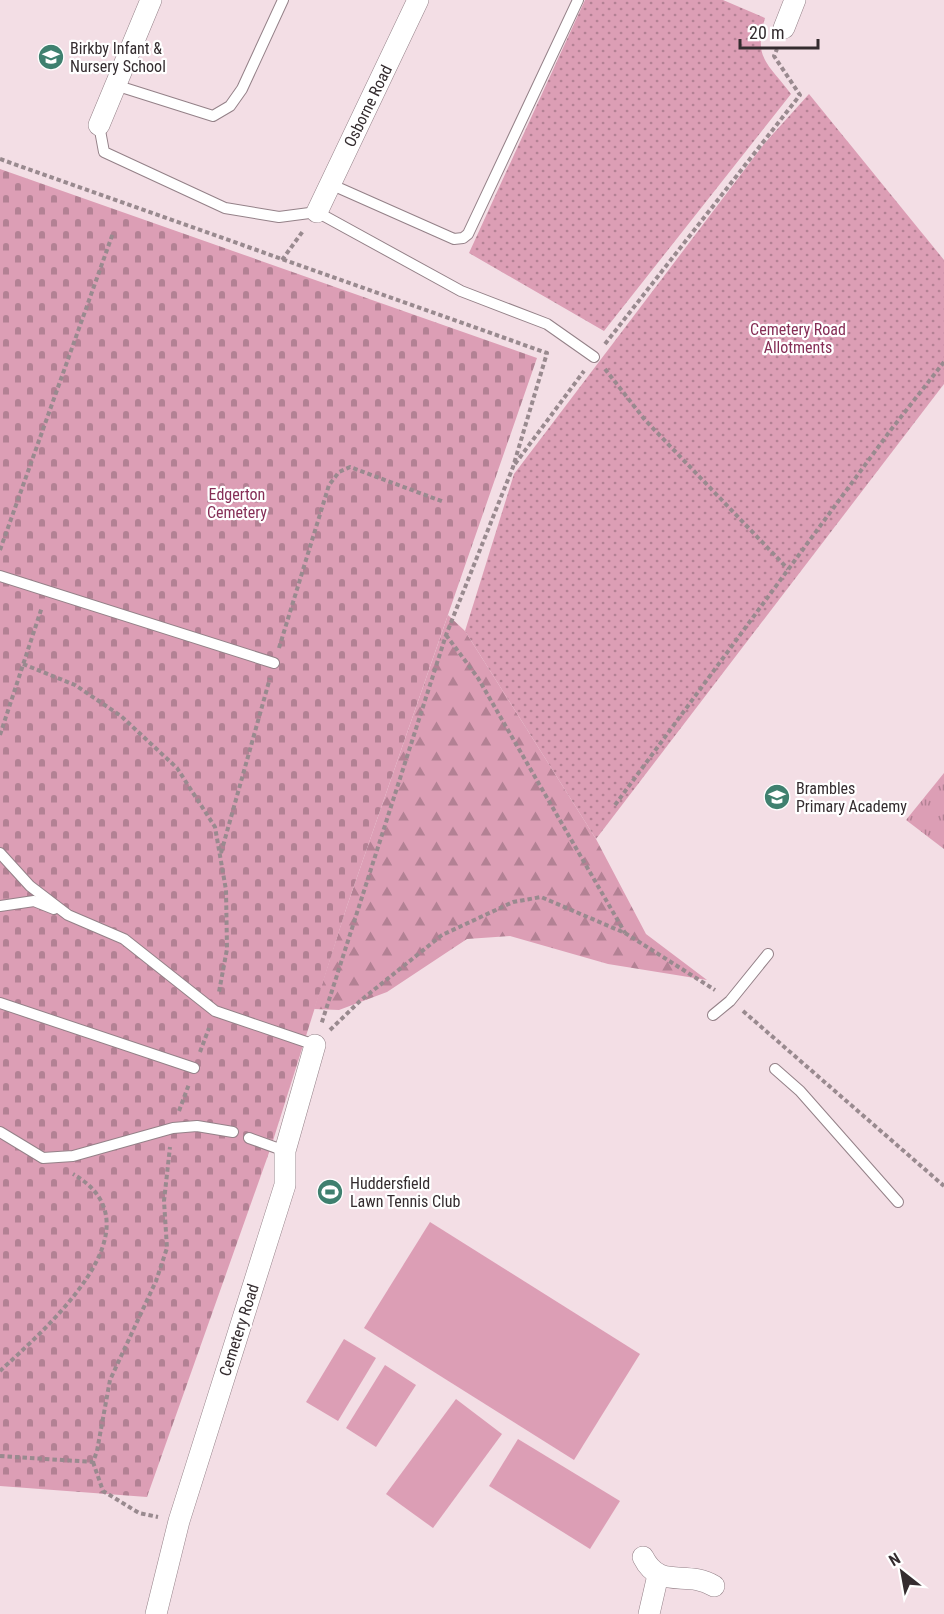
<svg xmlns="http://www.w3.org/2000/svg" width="944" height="1614" viewBox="0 0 944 1614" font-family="'Roboto Condensed',sans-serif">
<defs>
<pattern id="forest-firs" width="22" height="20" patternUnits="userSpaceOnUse" patternTransform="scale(1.5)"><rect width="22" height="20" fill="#dc9eb5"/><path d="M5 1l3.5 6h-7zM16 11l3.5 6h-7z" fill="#b38194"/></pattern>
<pattern id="cemetery-stones" width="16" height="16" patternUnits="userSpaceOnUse" patternTransform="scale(1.5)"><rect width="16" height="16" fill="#dc9eb5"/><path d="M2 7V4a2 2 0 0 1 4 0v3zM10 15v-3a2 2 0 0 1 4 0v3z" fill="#b38194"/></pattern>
<pattern id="park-tufts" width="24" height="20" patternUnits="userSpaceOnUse" patternTransform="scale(1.5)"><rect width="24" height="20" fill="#dc9eb5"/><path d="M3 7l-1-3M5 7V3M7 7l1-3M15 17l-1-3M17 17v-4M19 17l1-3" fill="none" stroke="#b38194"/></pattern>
<pattern id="garden-dots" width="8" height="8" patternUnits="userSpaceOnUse" patternTransform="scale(1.5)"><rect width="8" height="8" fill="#dc9eb5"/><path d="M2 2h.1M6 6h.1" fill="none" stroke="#b38194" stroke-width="1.8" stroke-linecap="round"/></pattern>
</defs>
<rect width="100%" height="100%" fill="#f3dee5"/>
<g fill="#dc9eb5">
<path d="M430,1222L640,1354L574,1460L364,1328Z"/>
<path d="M344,1339L376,1358L338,1421L306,1402Z"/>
<path d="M385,1365L416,1385L376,1447L346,1428Z"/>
<path d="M456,1399L502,1434L433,1528L386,1494Z"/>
<path d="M518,1439L620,1501L590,1549L489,1486Z"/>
</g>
<path fill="url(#forest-firs)" d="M448,615L465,631L596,839L646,934L707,980L608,964L510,936L467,939L387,992L339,1010L314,1009L347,906Z"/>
<path fill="url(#cemetery-stones)" d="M0,169L537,358L347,906L271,1147L147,1497L0,1486Z"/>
<path fill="url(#park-tufts)" d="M944,773V849L906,820Z"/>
<g fill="url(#garden-dots)">
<path d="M585,0H723L765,18C753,59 768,63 791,94L604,331L469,253Z"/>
<path d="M809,94L944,260V384L596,839L465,631L514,474L764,144Z"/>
</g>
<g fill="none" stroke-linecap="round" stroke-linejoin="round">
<g stroke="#948188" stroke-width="12">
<g id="service">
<path d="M115,85L213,116L230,106L242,89L283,0"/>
<path d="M99,125L104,152L225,208L279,217L317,212L461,291L547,324L594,357"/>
<path d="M330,184L454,239L463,238L468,234L578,0"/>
<path d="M0,576L274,663"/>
<path d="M0,853L30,886L68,915L124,939L215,1011L315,1045"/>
<path d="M0,906L34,901L54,909"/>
<path d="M0,1003L194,1068"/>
<path d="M713,1015L730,1001L768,954"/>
<path d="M775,1069L800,1091L898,1202"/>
<path d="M0,1132L43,1158L73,1156L173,1128L197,1126L233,1132"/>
<path d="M249,1138L285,1151"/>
</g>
</g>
<g stroke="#948188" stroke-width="22">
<g id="minor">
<path d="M784,28L795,0"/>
<path d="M99,125L151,0"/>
<path d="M317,212L418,0"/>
<path d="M643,1557C660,1591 686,1569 714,1586"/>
<path d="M156,1614L179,1521L285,1185V1151L315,1045"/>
<path d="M649,1614L658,1575"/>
</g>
</g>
<g stroke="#998a8f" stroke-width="4" stroke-dasharray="4.5 3" stroke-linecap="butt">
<path d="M0,159L547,353L513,467L446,635L321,1025"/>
<path d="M282,260L303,231"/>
<path d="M605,344L800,95L774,56L777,49"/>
<path d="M605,369L645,420L788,569"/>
<path d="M515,464L584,371"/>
<path d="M0,550L113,233"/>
<path d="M446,635L478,678L625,933"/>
<path d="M279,648L329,485L339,472L350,467L444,502"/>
<path d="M23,664L75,685L121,716L177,768L215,827L226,890L227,949L219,992"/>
<path d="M0,735L42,607"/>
<path d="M615,805L890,431L944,362"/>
<path d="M221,853L270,678"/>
<path d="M743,1011L944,1186"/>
<path d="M330,1030L360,1001L442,935L513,902L541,897L625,933L715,990"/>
<path d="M200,1052L209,1028"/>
<path d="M179,1111L189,1084"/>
<path d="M0,1371C44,1330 165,1227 73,1174"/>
<path d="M0,1456L93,1462L97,1451L110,1380L156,1281L167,1248L164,1201L170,1147"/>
<path d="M93,1462L103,1491L139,1513L158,1517"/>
</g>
<use href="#service" stroke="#fff" stroke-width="10"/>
<use href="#minor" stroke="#fff" stroke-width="21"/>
</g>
<defs>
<g id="school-disc" transform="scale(1.35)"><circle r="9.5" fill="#3f806f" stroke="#fff"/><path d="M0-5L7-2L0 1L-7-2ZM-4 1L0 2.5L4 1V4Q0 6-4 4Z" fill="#fff"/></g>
<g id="stadium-disc" transform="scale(1.35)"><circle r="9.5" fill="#3f806f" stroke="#fff"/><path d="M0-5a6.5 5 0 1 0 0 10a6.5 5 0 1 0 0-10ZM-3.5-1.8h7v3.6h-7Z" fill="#fff"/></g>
</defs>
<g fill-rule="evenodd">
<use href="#school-disc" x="51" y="57"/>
<use href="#school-disc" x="777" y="797"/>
<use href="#stadium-disc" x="330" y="1192"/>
</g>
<g text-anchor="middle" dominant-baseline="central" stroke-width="4.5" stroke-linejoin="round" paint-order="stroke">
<g font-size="16" fill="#342c2f" stroke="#fff" text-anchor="start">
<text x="70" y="48">Birkby Infant &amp;<tspan x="70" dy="18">Nursery School</tspan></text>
<text x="796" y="788">Brambles<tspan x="796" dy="18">Primary Academy</tspan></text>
<text x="350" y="1183">Huddersfield<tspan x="350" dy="18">Lawn Tennis Club</tspan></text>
</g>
<g font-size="16" fill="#342c2f" stroke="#fff">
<text transform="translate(368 106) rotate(-64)">Osborne Road</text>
<text transform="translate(239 1330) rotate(-72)">Cemetery Road</text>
</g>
<g font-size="16" fill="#852e56" stroke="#fff">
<text x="798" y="329">Cemetery Road<tspan x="798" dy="18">Allotments</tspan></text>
<text x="237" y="494">Edgerton<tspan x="237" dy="18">Cemetery</tspan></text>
</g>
</g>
<g transform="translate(902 1572) rotate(329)" stroke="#ffffff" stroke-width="4.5" paint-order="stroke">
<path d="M0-4.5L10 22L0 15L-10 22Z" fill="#342c2f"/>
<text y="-9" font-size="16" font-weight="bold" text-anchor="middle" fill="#342c2f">N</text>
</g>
<path d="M740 39v9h78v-9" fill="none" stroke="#342c2f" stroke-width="3"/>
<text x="749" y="39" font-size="18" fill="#342c2f" stroke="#ffffff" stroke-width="4.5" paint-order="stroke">20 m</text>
</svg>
